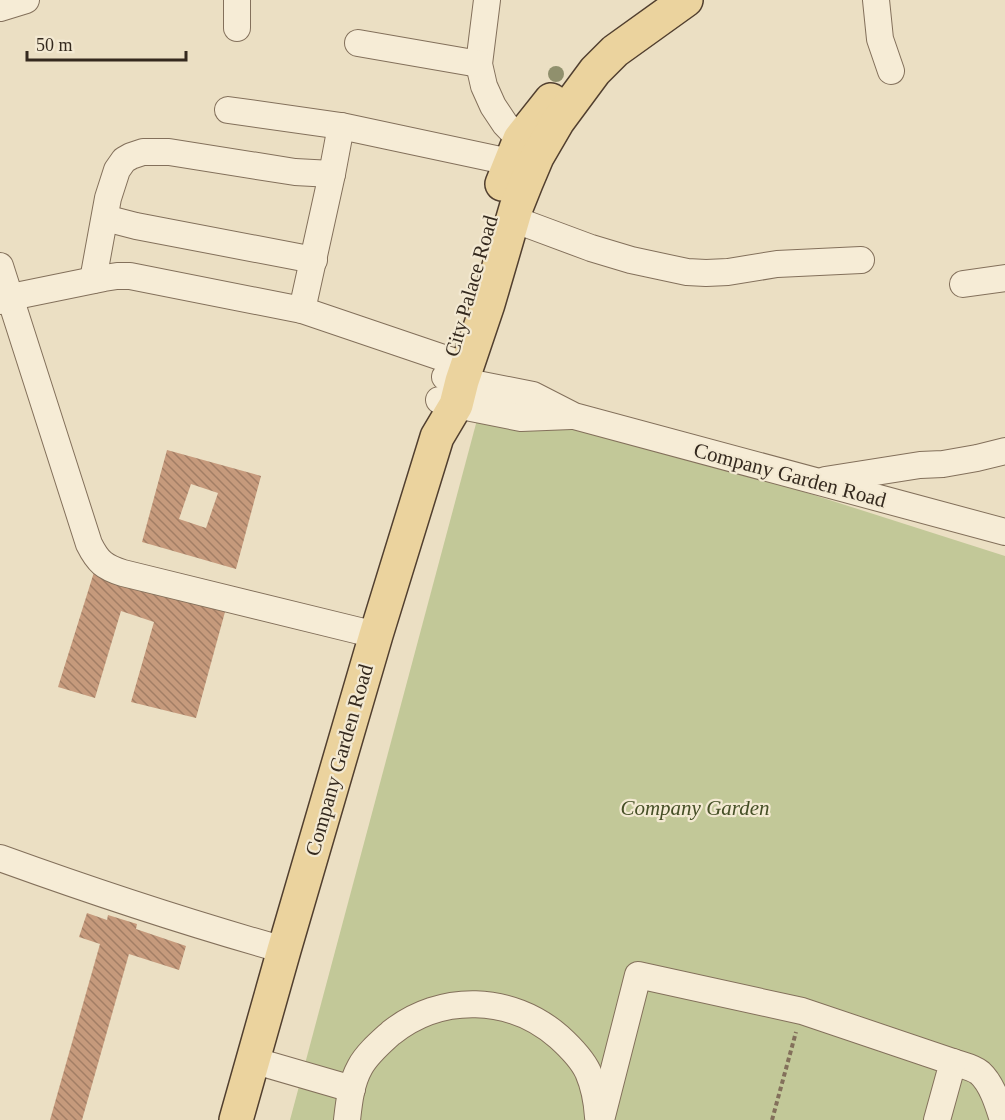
<svg xmlns="http://www.w3.org/2000/svg" width="1005" height="1120" viewBox="0 0 1005 1120" font-family="'Times New Roman',serif">
<defs>
<pattern id="building-back-hatch" width="6" height="6" patternUnits="userSpaceOnUse" patternTransform="scale(1.5)"><rect width="6" height="6" fill="#c69a7c"/><path d="M-1 5l2 2M0 0l6 6M5-1l2 2" fill="none" stroke="#a27e65"/></pattern>
</defs>
<rect width="100%" height="100%" fill="#ebdfc3"/>
<path fill="#c2c898" d="M485,390L1005,556V1120H290Z"/>
<g fill="url(#building-back-hatch)" fill-rule="evenodd">
<path d="M167,450L261,476L236,569L142,542ZM191,484L218,493L206,528L179,519Z"/>
<path d="M95,569L228,601L196,718L131,702L154,622L121,611L95,698L58,687Z"/>
<path d="M87,913L107,920L108,915L137,924L136,929L186,946L179,970L129,954L82,1120H50L100,944L79,937Z"/>
</g>
<g fill="none" stroke-linecap="round" stroke-linejoin="round">
<g stroke="#83705b" stroke-width="28">
<g id="minor">
<path d="M237,0V28"/>
<path d="M487,0L479,64L484,86L493,106L505,124L533,153"/>
<path d="M876,0L880,39L891,71"/>
<path d="M0,8L26,0"/>
<path d="M358,43L479,64"/>
<path d="M228,110L341,126L510,162"/>
<path d="M105,218L136,226L314,260"/>
<path d="M513,219L591,248L631,260L687,272L706,273L728,272L777,264L861,260"/>
<path d="M0,266L89,544C98,562 104,567 123,573L376,635"/>
<path d="M93,280L108,198L117,170L124,160L131,156L143,152H169L295,172L332,174"/>
<path d="M963,284L1005,278"/>
<path d="M0,301L11,297L104,278L117,276H130L302,310L467,366"/>
<path d="M302,310L332,174L341,126"/>
<path d="M445,377L462,381L533,395L574,416L1005,532"/>
<path d="M439,400L456,405L521,418L571,416"/>
<path d="M825,480L920,465L943,464L977,458L1005,451"/>
<path d="M0,858C94,892 188,923 284,950"/>
<path d="M252,1060L352,1089"/>
<path d="M953,1062C961,1065 973,1067 980,1073C992,1084 998,1104 1003,1120"/>
<path d="M347,1120C349,1102 351,1083 360,1067C367,1054 380,1043 391,1033C441,993 511,995 559,1037C570,1047 582,1059 588,1072C594,1086 597,1101 598,1117"/>
<path d="M601,1120L638,975L802,1011L953,1062L937,1120"/>
</g>
</g>
<g stroke="#513f2f" stroke-width="36">
<g id="major">
<path d="M502,184L520,139L551,100"/>
<path d="M236,1120L284,950L376,635L437,437L456,405L462,381L488,304L516,208L526,183L537,157L558,121L595,71L615,51L686,0"/>
</g>
</g>
<path stroke="#83705b" stroke-width="4" stroke-dasharray="4.5 3" stroke-linecap="butt" d="M772,1120L796,1032"/>
<use href="#minor" stroke="#f6ecd6" stroke-width="26"/>
<use href="#major" stroke="#ebd39e" stroke-width="33"/>
</g>
<circle fill="#90906d" cx="556" cy="74" r="8"/>
<g text-anchor="middle" dominant-baseline="central" stroke-width="4.5" stroke-linejoin="round" paint-order="stroke">
<g font-size="21" fill="#34291e" stroke="#f3e9d2">
<text transform="translate(471 286) rotate(-74)">City Palace Road</text>
<text transform="translate(790 475) rotate(15)">Company Garden Road</text>
<text transform="translate(339 760) rotate(-74)">Company Garden Road</text>
</g>
<g font-size="21" font-style="italic" fill="#454f26" stroke="#f3e9d2">
<text x="695" y="808">Company Garden</text>
</g>
</g>
<path d="M27 51v9h159v-9" fill="none" stroke="#34291e" stroke-width="3"/>
<text x="36" y="51" font-size="18" fill="#34291e" stroke="#f3e9d2" stroke-width="4.5" paint-order="stroke">50 m</text>
</svg>
